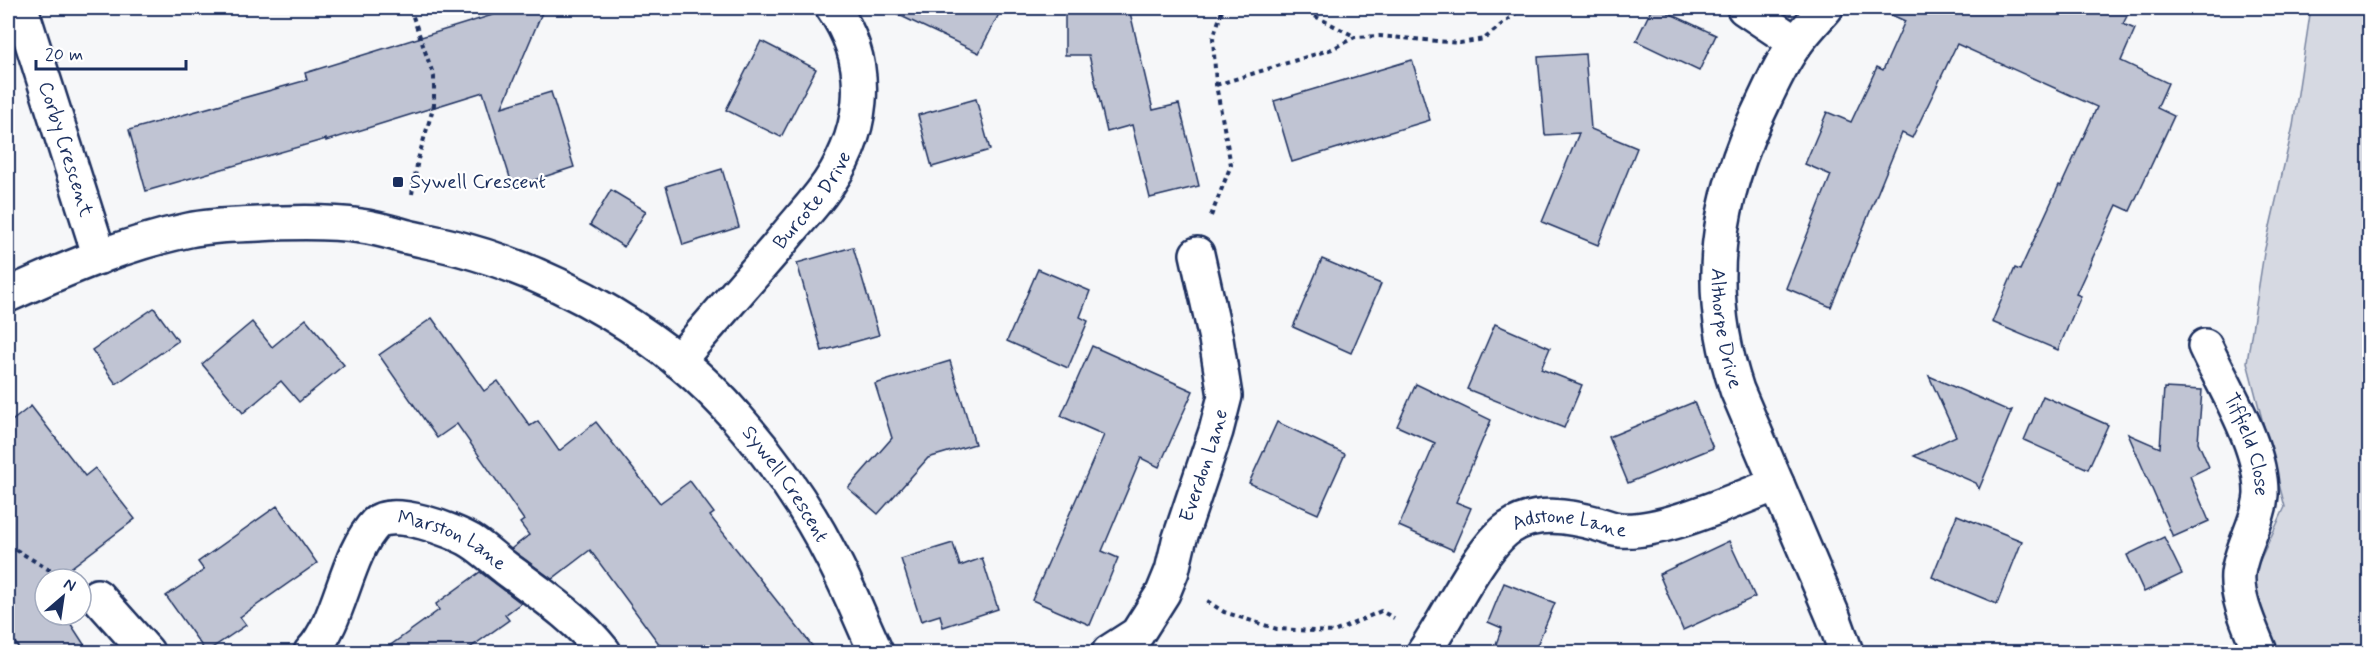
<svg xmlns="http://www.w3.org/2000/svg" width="2377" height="660" viewBox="0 0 2377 660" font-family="Mynerve,sans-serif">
<rect width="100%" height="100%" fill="#f6f7f9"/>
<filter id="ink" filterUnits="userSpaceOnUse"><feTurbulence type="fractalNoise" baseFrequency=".0167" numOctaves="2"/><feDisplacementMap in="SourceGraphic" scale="12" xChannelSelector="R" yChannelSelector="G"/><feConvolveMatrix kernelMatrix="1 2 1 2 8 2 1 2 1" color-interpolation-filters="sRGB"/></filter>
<g filter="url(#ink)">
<path fill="#d6d9e2" stroke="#7884a0" stroke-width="1.5" d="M2311,8H2369V652H2276L2252,577L2285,507L2247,362L2264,253L2293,126Z"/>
<g fill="#c0c4d3" stroke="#1b2f5e" stroke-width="1.5">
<path d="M515,8H544L502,107L551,92L574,167L513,187L483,92L326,141V139L146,191L129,130L307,80L305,73Z"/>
<path d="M884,8H1002L979,53Z"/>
<path d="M1065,8H1129L1153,110L1179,104L1199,186L1150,198L1132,125L1107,132L1089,55H1065Z"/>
<path d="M1652,8H1658L1716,35L1699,71L1636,41Z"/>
<path d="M1876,8H2131L2123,24L2135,29L2121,61L2168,83L2157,108L2174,116L2130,211L2117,205L2076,294L2081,296L2058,350L1992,322L2015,268L2020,270L2059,185L2061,186L2097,107L1957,44L1912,138L1902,133L1831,307L1786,288L1831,175L1805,164L1827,112L1851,122L1877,67L1883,70L1905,21Z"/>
<path d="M761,41L816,69L781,137L726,110Z"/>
<path d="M1585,54L1591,129L1637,148L1598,245L1542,222L1579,133L1545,135L1538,57Z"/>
<path d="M1412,60L1430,120L1292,162L1274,101Z"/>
<path d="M976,99L990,150L932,167L918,115Z"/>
<path d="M722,169L739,227L683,245L666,186Z"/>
<path d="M611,190L646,211L624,247L590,225Z"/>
<path d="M853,247L879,335L822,351L797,263Z"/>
<path d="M1322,259L1381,284L1351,353L1293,327Z"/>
<path d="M1038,269L1090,291L1080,317L1088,321L1068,368L1007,341Z"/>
<path d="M154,308L178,341L116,384L92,350Z"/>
<path d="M432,318L484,391L498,381L530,426L538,421L559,451L596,422L660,503L690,481L714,513L710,516L817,652H665L590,550L552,579L511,549L529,535L520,523L524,520L457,424L437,438L379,355Z"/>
<path d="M306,319L344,365L299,402L281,381L243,413L202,364L252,322L272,347Z"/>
<path d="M1495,324L1550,348L1541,369L1582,385L1564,428L1467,389Z"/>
<path d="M1092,346L1193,391L1159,467L1141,458L1102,551L1118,558L1090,625L1032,600L1104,435L1061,416Z"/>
<path d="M950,361L975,444L928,458L878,514L848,488L892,438L875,384Z"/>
<path d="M1929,376L2009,411L2012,410L1979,489L1976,483L1914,456L1956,436Z"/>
<path d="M1416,384L1491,420L1456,502L1471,508L1453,550L1399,526L1435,443L1397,426Z"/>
<path d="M2164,388L2202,390L2198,442L2209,467L2190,476L2209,521L2173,537L2128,434L2160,448Z"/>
<path d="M2043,396L2108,425L2088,469L2024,440Z"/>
<path d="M1694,402L1713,448L1628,483L1609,437Z"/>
<path d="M31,406L85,476L95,468L135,519L56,579H45V615H65L89,652H21L8,631V424Z"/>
<path d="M1277,422L1345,454L1318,514L1249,483Z"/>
<path d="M277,506L317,563L240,617L246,625L206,652L166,596L204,570L198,562Z"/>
<path d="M1957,515L2022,541L1997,604L1932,577Z"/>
<path d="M2164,537L2182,574L2144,592L2127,555Z"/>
<path d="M1729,541L1755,597L1683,630L1659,574Z"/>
<path d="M953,543L960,566L982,558L998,609L943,627L940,615L921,621L901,559Z"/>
<path d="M480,572L521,603L505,615L509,620L464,652H381L439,610L436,604Z"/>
<path d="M1504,583L1555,603L1534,652H1493L1502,628L1488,622Z"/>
</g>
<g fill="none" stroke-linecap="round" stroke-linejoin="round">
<g stroke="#1b2f5e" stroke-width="38">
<g id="street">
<path id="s1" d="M21,8L100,257"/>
<path d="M1744,8L1796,43"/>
<path id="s2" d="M1826,8C1816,19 1805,31 1796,43C1782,61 1773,82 1763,103C1716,198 1703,289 1737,390L1833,616L1846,652"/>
<path id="s3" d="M8,295C65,269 127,243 189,230C212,225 236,225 259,224C293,222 328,221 361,226C377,228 393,233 408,237C426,241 443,244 461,249C561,276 669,338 737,418C773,459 806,506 831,555C848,586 861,620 876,652"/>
<path id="s4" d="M2205,346C2225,389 2262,446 2261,495C2259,522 2241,547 2238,574C2236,599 2251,629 2260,652"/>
<path id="s5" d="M678,361C711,323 744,285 777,247C791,229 807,212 821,194C864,138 875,67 833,8"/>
<path d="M97,596L147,652"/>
<path id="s6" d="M311,652C341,621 345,555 376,523C392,507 454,531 471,541C484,549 495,560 507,569C541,594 578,619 604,652"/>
<path id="s7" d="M1109,652L1137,634L1163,593L1172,571L1179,541L1216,431L1225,396L1216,339L1197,254"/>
<path id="s8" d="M1424,652C1447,620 1479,549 1509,528C1535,510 1569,516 1598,524C1605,526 1612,529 1620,530C1661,534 1736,499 1777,484"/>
</g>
</g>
<g stroke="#1b2f5e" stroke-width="4" stroke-dasharray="4.5 4.5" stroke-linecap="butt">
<path d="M410,8L434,77V105L418,159L412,194"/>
<path d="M1299,8L1354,36"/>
<path d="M1216,85L1332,49L1355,37L1379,36L1460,43L1484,39L1522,8"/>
<path d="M1211,216L1231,165L1216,85L1213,38L1223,8"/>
<path d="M8,545L61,577"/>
<path d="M1207,601L1224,612L1277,629L1334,632L1381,611L1394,618"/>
</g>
<use href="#street" stroke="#fff" stroke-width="33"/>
</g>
</g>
<rect fill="#1b2f5e" stroke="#fff" stroke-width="2" x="392" y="176" width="12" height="12" rx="3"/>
<g text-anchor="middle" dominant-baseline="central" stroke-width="4.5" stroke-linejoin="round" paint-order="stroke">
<g font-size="20" fill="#1b2f5e" stroke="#fff">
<text stroke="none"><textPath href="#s1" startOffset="148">Corby Crescent</textPath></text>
<text stroke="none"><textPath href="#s5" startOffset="210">Burcote Drive</textPath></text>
<text stroke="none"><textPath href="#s2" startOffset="348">Althorpe Drive</textPath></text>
<text stroke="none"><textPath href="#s4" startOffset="108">Tiffield Close</textPath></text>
<text stroke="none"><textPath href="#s7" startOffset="216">Everdon Lane</textPath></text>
<text stroke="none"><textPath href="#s3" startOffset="878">Sywell Crescent</textPath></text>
<text stroke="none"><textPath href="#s8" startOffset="214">Adstone Lane</textPath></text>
<text stroke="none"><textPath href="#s6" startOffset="228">Marston Lane</textPath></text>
</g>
<g font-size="20" fill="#1b2f5e" stroke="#fff" text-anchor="start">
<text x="410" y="182">Sywell Crescent</text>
</g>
</g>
<rect width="2377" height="660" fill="none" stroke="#fff" stroke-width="30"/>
<rect x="15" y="15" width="2347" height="630" fill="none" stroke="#1b2f5e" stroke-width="2" filter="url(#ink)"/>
<g transform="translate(63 597) rotate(29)"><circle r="28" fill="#ffffff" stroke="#a4acbf" stroke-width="1.5"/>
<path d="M0-4.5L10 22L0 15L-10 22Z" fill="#1b2f5e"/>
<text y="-9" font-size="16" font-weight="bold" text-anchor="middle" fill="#1b2f5e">N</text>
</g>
<path d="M36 60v9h150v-9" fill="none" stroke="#1b2f5e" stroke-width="3"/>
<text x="45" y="60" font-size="18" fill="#1b2f5e" stroke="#ffffff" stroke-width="4.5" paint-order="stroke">20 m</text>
</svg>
